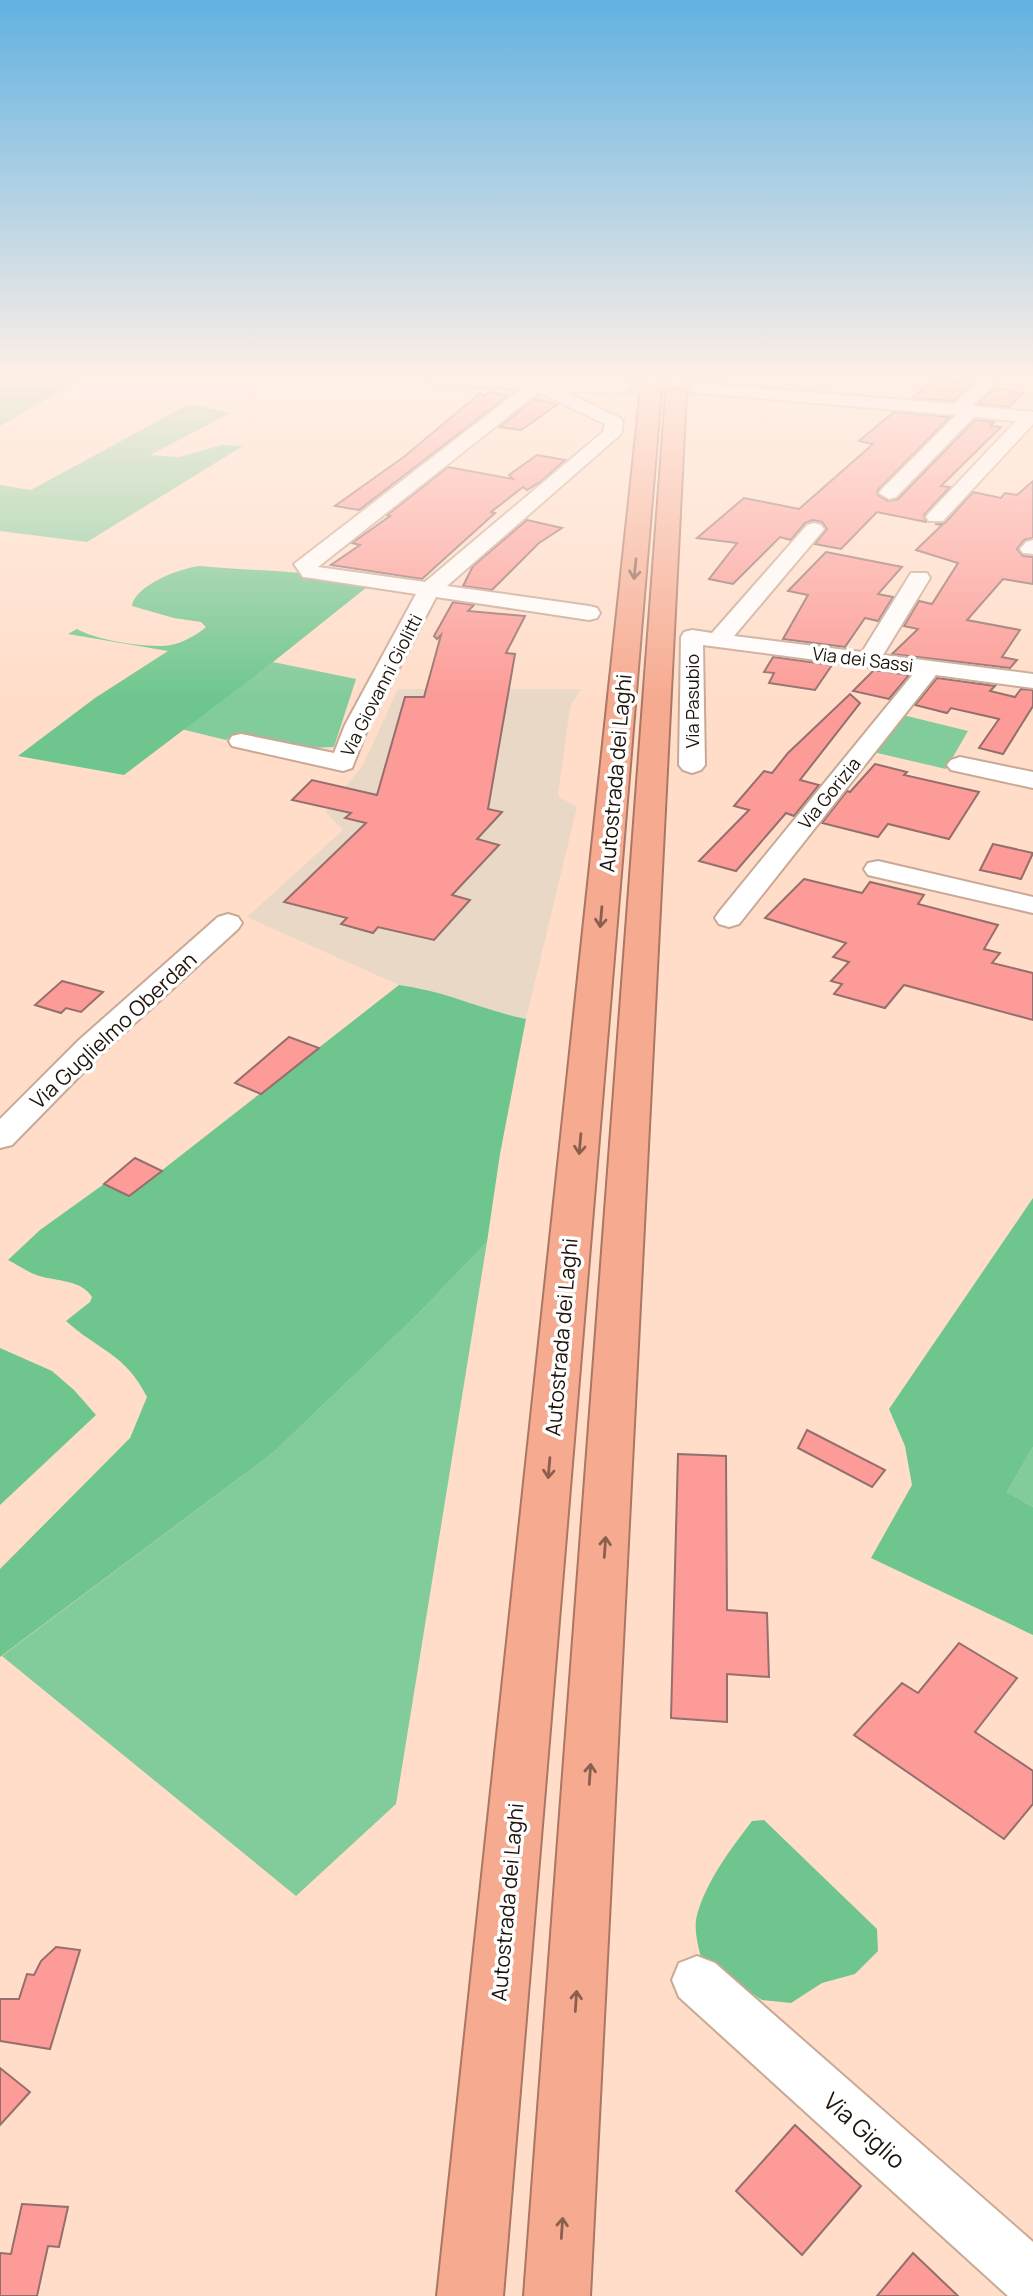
<svg xmlns="http://www.w3.org/2000/svg" width="1033" height="2296" viewBox="0 0 1033 2296" font-family="Manrope,sans-serif">
<rect width="100%" height="100%" fill="#ffddc9"/>
<path fill="#ead8c7" d="M398,689H581L570,707L558,796L577,807L526,1019L498,1013L420,988L399,985L247,917L343,830L325,812L363,765Z"/>
<g fill="#82cb9a">
<path d="M0,379H81L0,426Z"/>
<path d="M189,404L230,413L150,455L179,457L222,445L243,446L87,542L0,531V485L31,490Z"/>
<path d="M273,662L356,679L334,747L311,748L236,733L226,740L181,729Z"/>
<path d="M903,715L968,731L946,769L873,752Z"/>
<path d="M487,1242L396,1804L296,1896L2,1656L274,1452L419,1313Z"/>
<path d="M1033,1447V1507L1007,1492Z"/>
</g>
<g fill="#6ec68e">
<path d="M200,566C255,572 314,568 367,587L273,662L124,775L18,756L95,698L168,651L68,634L77,629C95,640 150,649 171,645C182,643 197,635 206,627L201,622L174,618L132,606C135,585 180,568 200,566Z"/>
<path d="M399,985C442,990 483,1010 526,1019L500,1154L487,1242L419,1313L274,1452L0,1657V1569L130,1438L147,1397C125,1353 99,1351 66,1321L90,1302L92,1297C82,1280 56,1281 39,1276C29,1273 18,1265 8,1260L40,1230L104,1184L129,1196Z"/>
<path d="M1033,1198V1447L1007,1492L1033,1507V1635L871,1558L912,1485L905,1446L889,1409Z"/>
<path d="M0,1348L52,1371L74,1390L96,1415L0,1505Z"/>
<path d="M764,1820L877,1929L878,1951L855,1974L822,1983L791,2003L762,2000L703,1964C699,1950 693,1930 697,1915C707,1880 730,1850 752,1821Z"/>
</g>
<g fill="#fc9b97" stroke="#946f6d" stroke-width="2">
<path d="M935,379L971,385L953,401L912,398Z"/>
<path d="M994,388L1023,393L1009,407L978,404Z"/>
<path d="M489,392L509,395L359,510L335,506L405,456L480,393L483,396Z"/>
<path d="M534,399L558,404L521,430L500,427Z"/>
<path d="M894,412L950,417L877,491L878,495L888,501L898,499L975,420L994,422L990,426L1001,427L941,486L950,487L924,515L926,522L877,512L841,549L815,544L827,529L822,522L813,520L805,523L791,540L780,537L733,584L709,579L737,543L697,538L744,498L799,509L873,444L859,441Z"/>
<path d="M537,455L565,460L543,480L527,490L523,487L491,512L495,513L422,579L331,565L360,545L352,543L390,516L387,515L448,467L513,479L509,475Z"/>
<path d="M1033,481V538L1024,540L1017,549L1023,556L1033,557V584L1003,579L967,620L1020,630L1002,657L1017,660L1010,668L892,654L918,629L904,626L919,601L932,604L958,563L916,550L942,525L935,524L945,523L973,492L1001,498L1005,493L1017,495Z"/>
<path d="M527,520L562,528L539,543L492,590L463,586L473,566Z"/>
<path d="M826,552L902,567L878,594L893,597L878,621L865,618L845,647L783,639L808,595L788,591Z"/>
<path d="M453,602L474,605L468,611L525,616L506,653L515,654L488,809L502,812L477,839L499,845L452,895L470,900L434,940L378,927L373,933L341,924L347,918L284,902L366,823L345,818L351,813L292,800L312,780L377,795L405,697H424L441,635L437,639L434,636Z"/>
<path d="M773,657L832,665L815,690L769,683L774,673L764,672Z"/>
<path d="M874,670L909,675L889,699L853,691Z"/>
<path d="M937,678L995,686L990,691L1015,697L1021,689L1033,690V706L1003,754L979,748L999,719L951,708L947,713L915,705Z"/>
<path d="M850,694L860,703L800,780L819,785L794,816L786,813L736,871L699,861L749,810L734,806L764,771L772,773L788,753Z"/>
<path d="M875,764L907,772L904,775L979,792L949,839L888,824L878,837L822,823L847,791L850,792Z"/>
<path d="M993,844L1033,853L1021,879L980,870Z"/>
<path d="M804,879L862,893L870,882L924,895L918,904L998,925L984,949L1000,953L992,963L1033,973V1020L904,985L885,1008L834,994L842,984L831,981L849,962L833,957L846,943L765,918Z"/>
<path d="M62,981L77,985L103,992L81,1012L66,1008L61,1013L35,1005Z"/>
<path d="M289,1037L319,1048L261,1094L235,1083Z"/>
<path d="M135,1158L162,1171L129,1196L104,1184Z"/>
<path d="M807,1430L885,1470L872,1487L798,1448Z"/>
<path d="M678,1454L726,1456L727,1610L767,1613L769,1677L727,1674V1722L671,1718Z"/>
<path d="M959,1643L1017,1678L975,1732L1033,1771V1804L1004,1839L854,1735L902,1683L918,1693Z"/>
<path d="M56,1947L80,1950L50,2049L0,2041V1999H19L27,1974L34,1975L41,1961Z"/>
<path d="M0,2068L30,2092L0,2125Z"/>
<path d="M795,2125L861,2186L802,2255L736,2191Z"/>
<path d="M22,2204L68,2207L59,2247L48,2246L37,2296H0V2253L11,2254Z"/>
<path d="M913,2253L958,2296H877Z"/>
</g>
<g fill="none" stroke-linecap="round" stroke-linejoin="round">
<path stroke="#ddbfad" stroke-width="19" stroke-dasharray="19 10" stroke-linecap="butt" d="M621,386L697,388"/>
<g stroke="#c9a995" stroke-width="4">
<g id="minor">
<path d="M425,379L627,382L630,386L627,390L621,391L566,392L620,418L623,422L621,434L447,586L589,606L597,608L600,613L597,618L589,620L436,597L369,725L352,768L343,771L232,746L229,741L232,736L241,734L334,753L345,725L416,594L311,578L303,577L294,564L521,389L434,384ZM539,392L605,424L603,432L425,582L318,567Z"/>
<path d="M981,379H1000L972,406L1033,412V424L943,521H929L926,517L929,513L1016,421L974,417L896,497L889,499L879,493L882,489L956,415L697,393L688,388L697,383L954,404Z"/>
<path d="M814,523L821,525L824,529L821,533L734,636L862,652L911,573H927L930,578L883,655L1033,674V688L936,675L739,924L729,927L719,924L715,918L719,912L914,673L703,645L705,765L701,770L692,773L683,770L679,765L681,637L684,632L692,630L712,633L807,525Z"/>
<path d="M1033,540V554L1023,553L1020,549L1026,542Z"/>
<path d="M960,757L1033,772V788L951,770L947,765L951,760Z"/>
<path d="M878,861L1033,897V913L868,875L864,869L868,863Z"/>
<path d="M228,914L238,917L242,923L238,929L101,1054L12,1145L0,1148V1119L79,1040L218,917Z"/>
<path d="M697,1956L715,1963L1033,2242V2296H1008L679,1997L672,1980L679,1963Z"/>
</g>
</g>
<g stroke="#ab7662" stroke-width="4">
<g id="highway">
<path d="M642,379H662L503,2296H437Z"/>
<path d="M676,388L683,390L686,394L590,2296H524L666,394L669,390Z"/>
</g>
</g>
<use href="#minor" fill="#fff" fill-rule="evenodd"/>
<use href="#highway" fill="#f6aa90" fill-rule="evenodd"/>
</g>
<defs><path id="oneway-shaft" d="M-6 0H5M1.5-3L5.5 0L1.5 3" fill="none" stroke-width="1.6" stroke-linecap="round" stroke-linejoin="round" transform="scale(1.75)"/></defs>
<g stroke="#8a5f4e">
<use href="#oneway-shaft" transform="translate(635 569) rotate(96)"/>
<use href="#oneway-shaft" transform="translate(601 917) rotate(95)"/>
<use href="#oneway-shaft" transform="translate(580 1144) rotate(95)"/>
<use href="#oneway-shaft" transform="translate(549 1468) rotate(95)"/>
<use href="#oneway-shaft" transform="translate(605 1547) rotate(-86)"/>
<use href="#oneway-shaft" transform="translate(590 1774) rotate(-86)"/>
<use href="#oneway-shaft" transform="translate(576 2001) rotate(-86)"/>
<use href="#oneway-shaft" transform="translate(562 2228) rotate(-86)"/>
</g>
<linearGradient id="sky" x2="0" y2="1"><stop stop-color="#61b1e1"/><stop offset="0.54" stop-color="#fff0e7"/><stop offset="1" stop-color="#fff0e7" stop-opacity="0"/></linearGradient>
<rect width="1033" height="700" fill="url(#sky)"/>
<g text-anchor="middle" dominant-baseline="central" stroke-width="7" stroke-linejoin="round" paint-order="stroke">
<g font-size="18" fill="#1f140c" stroke="#fff">
<text transform="translate(863 659) rotate(7)">Via dei Sassi</text>
<text transform="translate(381 685) rotate(-63)">Via Giovanni Giolitti</text>
<text transform="translate(692 701) rotate(-90)">Via Pasubio</text>
<text transform="translate(829 793) rotate(-51)">Via Gorizia</text>
</g>
<g font-size="21" fill="#1f140c" stroke="#fff">
<text transform="translate(615 773) rotate(-85)">Autostrada dei Laghi</text>
<text transform="translate(113 1030) rotate(-43)">Via Guglielmo Oberdan</text>
<text transform="translate(561 1337) rotate(-85)">Autostrada dei Laghi</text>
<text transform="translate(507 1902) rotate(-85)">Autostrada dei Laghi</text>
</g>
<g font-size="24" fill="#1f140c" stroke="#fff">
<text transform="translate(865 2130) rotate(42)">Via Giglio</text>
</g>
</g>
</svg>
